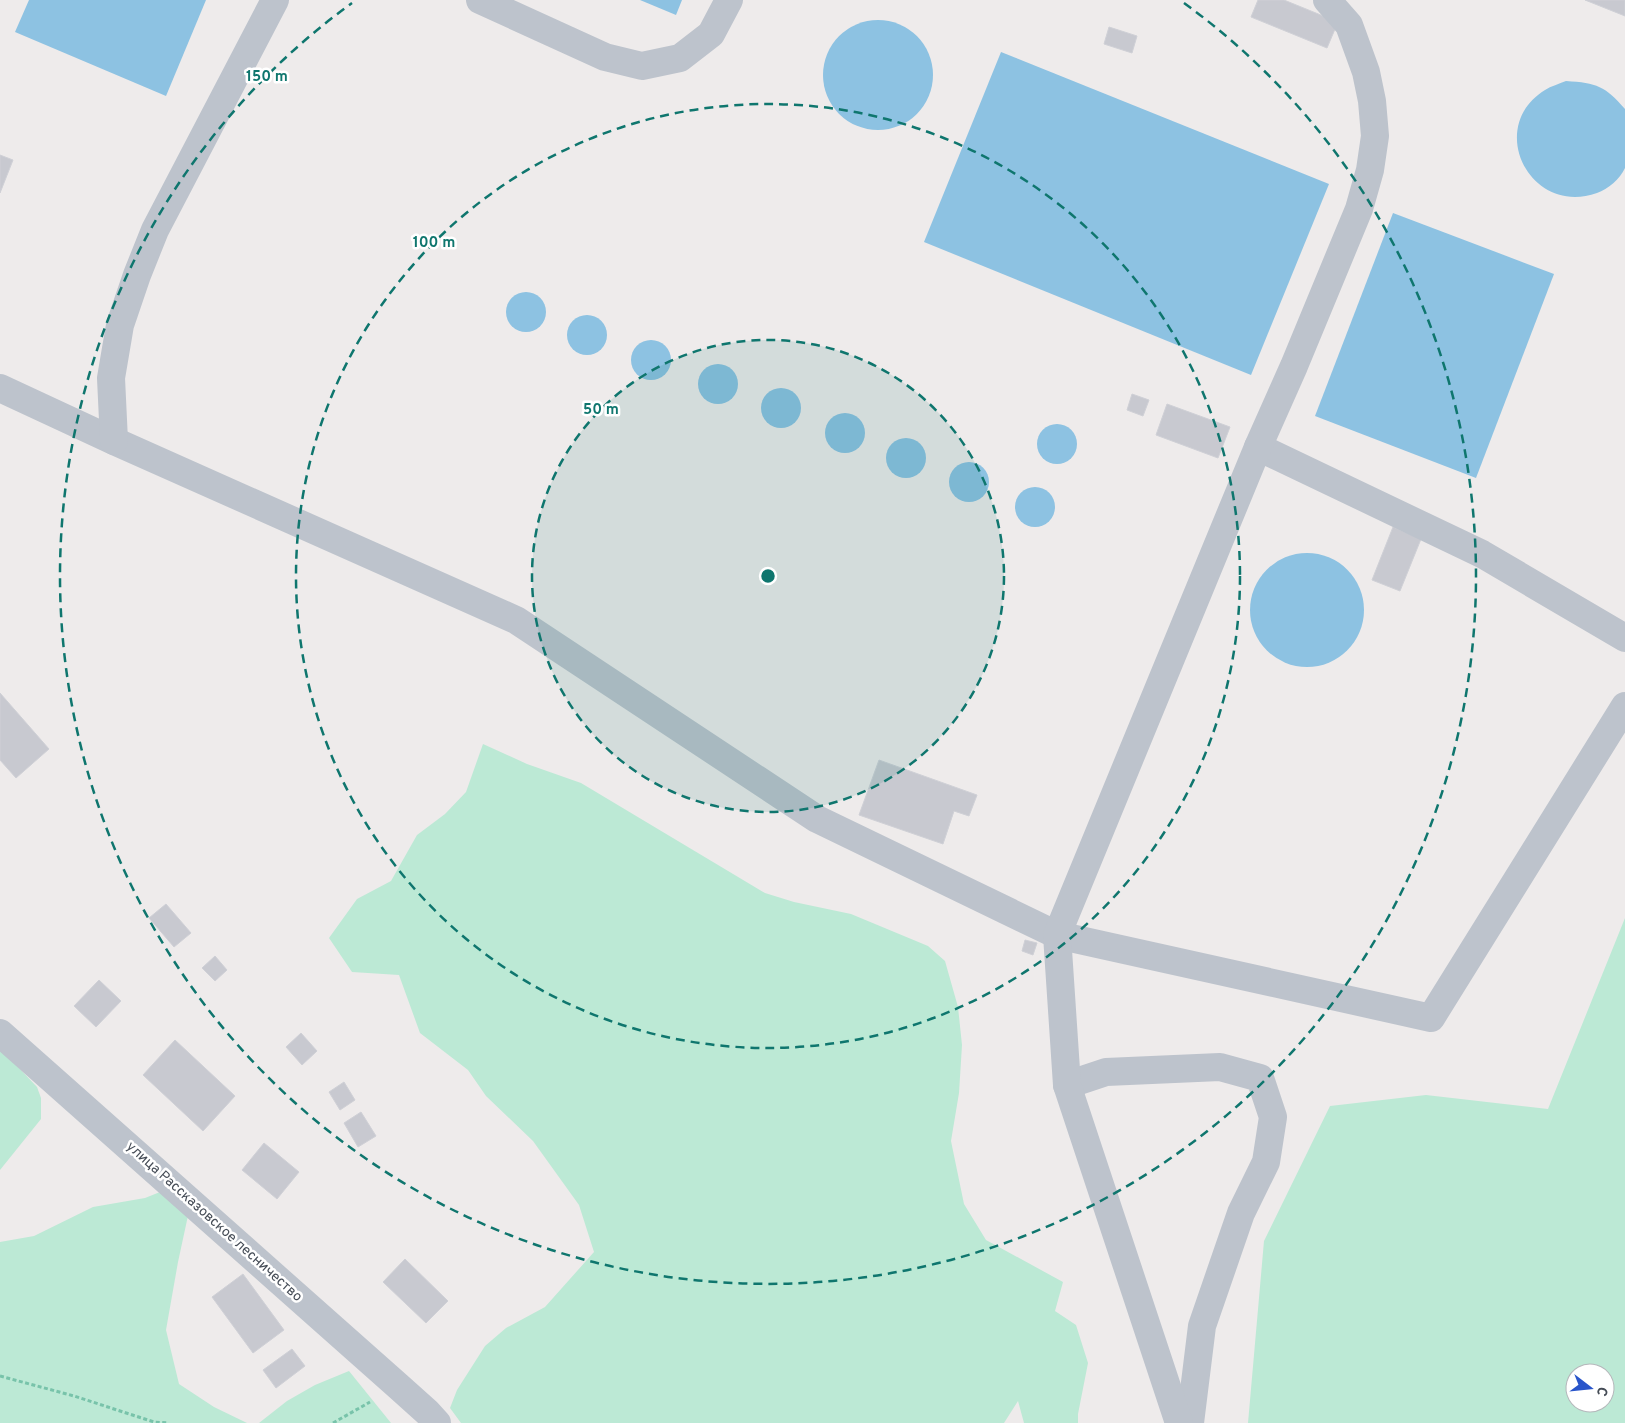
<svg xmlns="http://www.w3.org/2000/svg" width="1625" height="1423" viewBox="0 0 1625 1423" font-family="Overpass,sans-serif">
<rect width="100%" height="100%" fill="#eeebeb"/>
<g fill="#bce9d5" fill-rule="evenodd">
<path d="M483,744L527,764L581,783L765,893L794,902L851,914L928,946L945,961L958,1007L962,1045L959,1093L951,1141L964,1204L986,1240L1063,1282L1055,1311L1076,1325L1088,1363L1078,1414V1423H1024L1018,1401L1004,1423H461L450,1408L457,1390L485,1346L506,1328L545,1307L594,1252L579,1205L533,1141L486,1096L468,1070L420,1033L399,975L352,972L329,938L357,899L391,881L417,835L445,814L466,792Z"/>
<path d="M1625,918V1423H1248L1264,1241L1330,1106L1426,1095L1548,1109ZM1575,1373H1605V1403H1575Z"/>
<path d="M0,1048L37,1087L41,1098V1119L0,1170Z"/>
<path d="M160,1192L189,1211L178,1262L166,1330L179,1384L214,1407L247,1423H0V1242L34,1236L93,1207L145,1198Z"/>
<path d="M349,1371L391,1423H259L287,1401L315,1385Z"/>
</g>
<g fill="#8dc2e2">
<path d="M29,0H206L166,96L15,32Z"/>
<path d="M640,0H682L676,15Z"/>
<circle cx="878" cy="75" r="55"/>
<path d="M1001,52L1329,184L1251,375L924,242Z"/>
<path d="M1566,81C1597,83 1605,86 1625,109V168C1620,179 1608,189 1597,193C1530,217 1485,127 1545,90C1551,86 1559,84 1566,81Z"/>
<path d="M1393,213L1554,274L1476,478L1315,416Z"/>
<circle cx="526" cy="312" r="20"/>
<circle cx="587" cy="335" r="20"/>
<circle cx="651" cy="360" r="20"/>
<circle cx="718" cy="384" r="20"/>
<circle cx="781" cy="408" r="20"/>
<circle cx="845" cy="433" r="20"/>
<circle cx="1057" cy="444" r="20"/>
<circle cx="906" cy="458" r="20"/>
<circle cx="969" cy="482" r="20"/>
<circle cx="1035" cy="507" r="20"/>
<circle cx="1307" cy="610" r="57"/>
</g>
<g fill="#c8c9d0" stroke="#cfd0d6">
<path d="M1258,0H1284L1338,22L1327,48L1251,17Z"/>
<path d="M1585,0H1625V16Z"/>
<path d="M1109,27L1137,36L1132,53L1104,44Z"/>
<path d="M0,155L13,160L0,193Z"/>
<path d="M1132,394L1149,400L1143,416L1127,410Z"/>
<path d="M1167,404L1230,427L1218,458L1156,435Z"/>
<path d="M1393,527L1421,539L1400,591L1372,580Z"/>
<path d="M0,693L49,749L16,778L0,760Z"/>
<path d="M879,760L977,795L969,816L954,811L943,844L859,815Z"/>
<path d="M166,904L191,933L174,947L149,918Z"/>
<path d="M1025,940L1037,943L1033,955L1022,951Z"/>
<path d="M215,956L227,970L215,981L202,968Z"/>
<path d="M99,980L121,1001L96,1027L74,1006Z"/>
<path d="M301,1033L317,1051L302,1065L286,1047Z"/>
<path d="M175,1040L235,1096L203,1131L143,1075Z"/>
<path d="M344,1082L355,1100L340,1110L329,1092Z"/>
<path d="M361,1112L376,1136L358,1147L344,1123Z"/>
<path d="M264,1143L299,1172L277,1199L242,1170Z"/>
<path d="M405,1259L448,1301L426,1323L383,1282Z"/>
<path d="M243,1274L284,1330L253,1353L212,1297Z"/>
<path d="M292,1349L305,1366L276,1388L263,1370Z"/>
</g>
<g fill="none" stroke-linecap="round" stroke-linejoin="round">
<g stroke="#78c3aa" stroke-width="3" stroke-dasharray="4 2.5" stroke-linecap="butt">
<path d="M0,1376L74,1396L154,1422L168,1423"/>
<path d="M333,1423L370,1402"/>
</g>
<g stroke="#bdc3cc" stroke-width="28">
<path d="M480,0L605,57L642,66L680,58L711,34L729,0"/>
<path d="M0,388L114,441L516,620L817,819L1057,935L1431,1018L1625,706"/>
<path d="M114,441L111,378L120,325L137,275L155,230L275,0"/>
<path d="M1258,447L1482,554L1625,638"/>
<path d="M0,1033L398,1386L427,1412L437,1423"/>
<path d="M1067,1085L1106,1072L1220,1067L1260,1078L1273,1117L1266,1162L1241,1213L1202,1326L1190,1423"/>
<path d="M1179,1423L1067,1085L1057,935L1258,447L1294,366L1359,209L1370,170L1375,136L1372,101L1366,72L1349,25L1327,0"/>
</g>
</g>
<circle cx="768" cy="576" r="236" fill="#0f766e" fill-opacity=".12"/>
<g fill="none" stroke="#0f766e" stroke-width="2.5" stroke-dasharray="9 6">
<circle cx="768" cy="576" r="236"/>
<circle cx="768" cy="576" r="472"/>
<path d="M1184 3A708 708 0 1 1 352 3"/>
</g>
<g text-anchor="middle" dominant-baseline="central" stroke-width="5" stroke-linejoin="round" paint-order="stroke">
<g font-size="14" fill="#454c56" stroke="#fff">
<text transform="translate(214 1222) rotate(42)">улица Рассказовское лесничество</text>
</g>
</g>
<circle cx="768" cy="576" r="8" fill="#0f766e" stroke="#fff" stroke-width="2.5"/>
<g font-size="15" text-anchor="middle" font-weight="bold" fill="#0f766e" stroke="#fff" stroke-width="5" stroke-linejoin="round" paint-order="stroke">
<text x="267" y="81">150 m</text>
<text x="434" y="247">100 m</text>
<text x="601" y="414">50 m</text>
</g>
<g transform="translate(1590 1388) rotate(106)"><circle r="24" fill="#ffffff" stroke="#b5b7bb"/>
<path d="M0-4L9 19L0 12L-9 19Z" fill="#2955ca"/>
<text y="-8" font-size="14" font-weight="bold" text-anchor="middle" fill="#454c56">С</text>
</g>
</svg>
